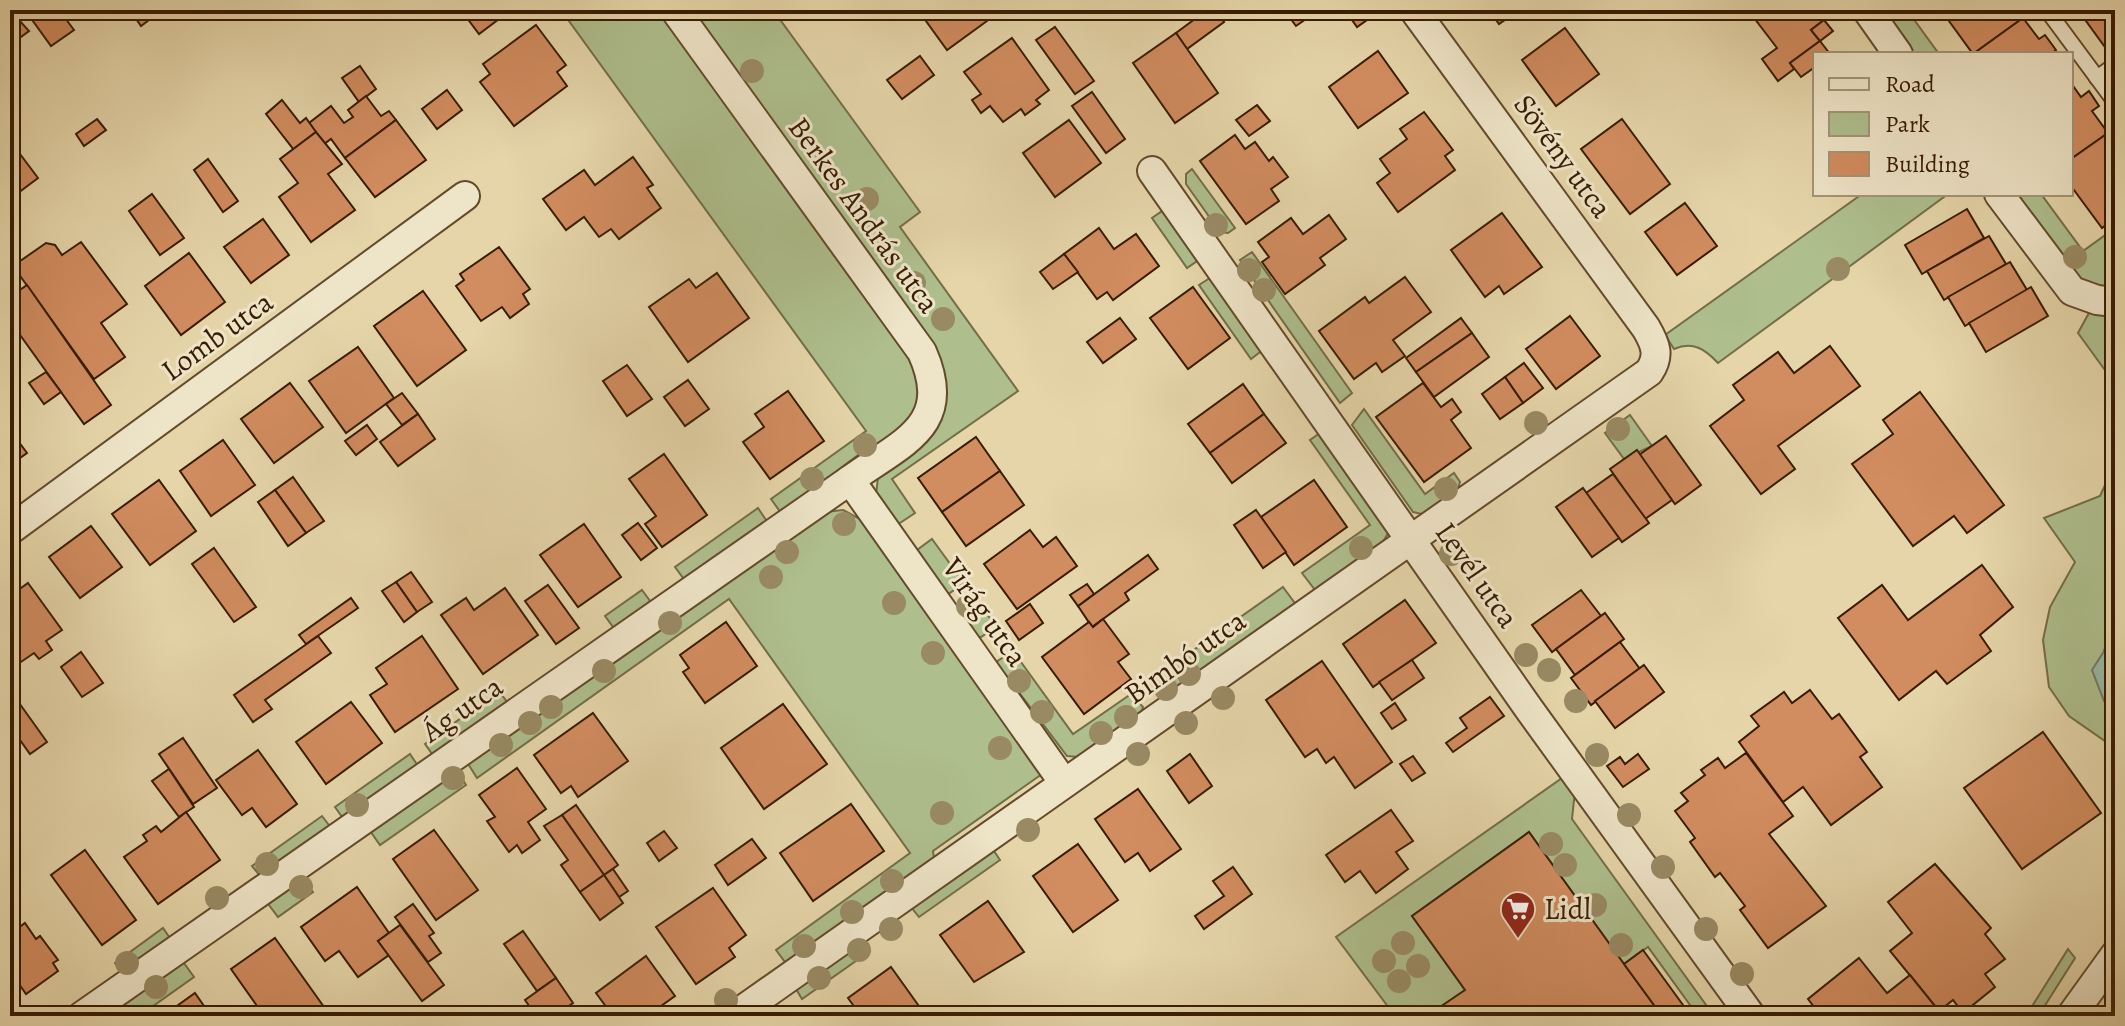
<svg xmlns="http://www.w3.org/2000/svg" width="2125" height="1026" viewBox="0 0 2125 1026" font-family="Alegreya,serif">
<rect width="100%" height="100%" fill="#e5d5a9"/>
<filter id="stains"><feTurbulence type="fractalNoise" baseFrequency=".0025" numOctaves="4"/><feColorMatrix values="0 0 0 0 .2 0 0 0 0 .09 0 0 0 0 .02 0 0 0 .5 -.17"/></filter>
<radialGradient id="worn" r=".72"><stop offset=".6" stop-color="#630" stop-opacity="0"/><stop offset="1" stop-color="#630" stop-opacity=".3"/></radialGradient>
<g fill="#aebe8d" stroke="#736d48" stroke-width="2">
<path d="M561,10H773L920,212L900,227L1018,391L892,479L915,513L897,525L876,495L878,477L885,470L874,443L781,513L771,499L866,431Z"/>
<path d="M1882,10H1907L1939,54H1913Z"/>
<path d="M1192,169L1235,228L1228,233L1220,232L1186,184V174Z"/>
<path d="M1862,194H1948L1718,363C1705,349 1693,341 1674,349L1665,335Z"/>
<path d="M2015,194H2041L2083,251L2115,228V384L2078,333L2096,300Z"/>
<path d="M1165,209L1200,259L1187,268L1152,218Z"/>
<path d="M1252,252L1352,393L1340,403L1240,260Z"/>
<path d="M1213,276L1264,349L1251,359L1199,285Z"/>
<path d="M1364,409L1425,494L1454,473L1460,482L1457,492L1426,515L1413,512L1352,425Z"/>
<path d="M1630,415L1652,446L1624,459L1605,433Z"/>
<path d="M1323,431L1386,520L1388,533L1383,542L1315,590L1302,573L1370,525L1310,440Z"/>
<path d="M2115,479V634L2104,650V701L2115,711V748L2069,716L2049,687L2043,640L2050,607L2075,562L2044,518L2100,496L2106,483Z"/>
<path d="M758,508L768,523L686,582L675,567Z"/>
<path d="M843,510L860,519L1042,774L933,851L934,858L788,966L776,950L910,853L729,599L477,778L465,759L825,512Z"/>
<path d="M932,539L964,583L947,595L917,550Z"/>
<path d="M1283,587L1297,606L1170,696L1158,695L1147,683Z"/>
<path d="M642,590L653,605L616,631L605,616Z"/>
<path d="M974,595L996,627L978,639L957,607Z"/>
<path d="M1013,651L1073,734L1131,694L1143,707L1140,717L1079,757L1067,756L996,662Z"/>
<path d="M499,691L510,706L435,758L425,744Z"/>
<path d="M410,754L420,769L345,821L335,807Z"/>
<path d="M455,767L466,785L380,845L368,828Z"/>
<path d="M1565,776L1575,791L1572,819L1714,1016H1698L1648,947L1624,964L1529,832L1412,916L1465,990L1428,1016H1395L1336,937Z"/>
<path d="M322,816L332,829L261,877L252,866Z"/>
<path d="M992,848L1000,860L919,917L911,907Z"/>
<path d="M299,877L313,892L278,917L266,901Z"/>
<path d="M163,928L172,941L123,975L115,963Z"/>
<path d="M863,941L870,951L802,999L796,989Z"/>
<path d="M2068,949L2075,958L2044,1007V1016H2026Z"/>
<path d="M181,959L194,977L139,1016H107L104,1013Z"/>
</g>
<path fill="#96b9a7" stroke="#707a65" stroke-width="2" d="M2115,634V711L2104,701L2092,670Z"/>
<g fill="#d18c5f" stroke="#381c03" stroke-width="2">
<path d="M10,10L29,31L10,45Z"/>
<path d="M25,10H59L74,30L51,46Z"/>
<path d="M130,10H160L161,11L141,26Z"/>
<path d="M461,10H511L479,34Z"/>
<path d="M918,10H1002L947,50Z"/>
<path d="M1207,10H1215L1224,22L1187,49L1176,33Z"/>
<path d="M1284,10H1319L1296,26Z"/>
<path d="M1345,10H1375L1377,13L1357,27Z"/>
<path d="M1489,10H1519L1499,24Z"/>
<path d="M1748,10H1817L1824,20L1811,30L1820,41L1790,63L1794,69L1778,81L1762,59L1777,48Z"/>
<path d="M1941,10H2018L2023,18L1973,54Z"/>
<path d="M2078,10H2115V50L2110,54Z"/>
<path d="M2023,18L2039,39L2045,35L2056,50L2051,54H1973Z"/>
<path d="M1824,20L1833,31L1820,41L1811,30Z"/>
<path d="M536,25L566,65L557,72L567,86L514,126L480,82L490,74L483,64Z"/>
<path d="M1055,27L1094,81L1075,94L1036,40Z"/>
<path d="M1565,28L1599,74L1556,106L1522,60Z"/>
<path d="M1176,33L1218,93L1175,123L1133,63Z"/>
<path d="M1012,38L1049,90L1036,100L1040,104L1025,115L1021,109L1003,122L990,106L981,113L972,100L981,94L964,72Z"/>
<path d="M1820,41L1830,54H1815V67L1801,77L1790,63Z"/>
<path d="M1378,51L1408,93L1358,128L1329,87Z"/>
<path d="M920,56L934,75L902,99L887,80Z"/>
<path d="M360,66L376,89L359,102L342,78Z"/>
<path d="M2071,83L2081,97L2089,91L2099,106L2092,111L2108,133L2071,159Z"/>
<path d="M447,90L462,110L437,129L422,109Z"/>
<path d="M1092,92L1125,139L1106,153L1072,106Z"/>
<path d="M366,96L381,116L389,111L396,120L345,158L331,139L324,144L309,123L331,106L344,123L353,117L348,110Z"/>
<path d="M282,100L300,123L306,118L316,132L294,150L266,114Z"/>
<path d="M1257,105L1270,121L1249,136L1236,120Z"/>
<path d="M1424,112L1453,150L1445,156L1455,170L1398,212L1377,183L1390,173L1380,159L1407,139L1400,129Z"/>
<path d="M97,119L106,130L84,146L76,134Z"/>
<path d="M1622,119L1670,184L1630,214L1581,149Z"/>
<path d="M396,120L426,160L375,197L345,158Z"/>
<path d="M1069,120L1101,163L1055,197L1023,153Z"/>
<path d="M316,132L342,164L328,174L355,210L311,242L279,197L298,183L280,159Z"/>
<path d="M2108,133L2115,143V218L2102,228L2071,186V159Z"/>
<path d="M1235,135L1245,149L1255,142L1269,161L1273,157L1288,177L1271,189L1279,201L1246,224L1200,161Z"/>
<path d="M14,146L38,178L10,199V149Z"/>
<path d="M633,157L653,185L647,188L661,208L619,239L611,229L599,237L584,217L566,230L543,199L584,170L595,185Z"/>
<path d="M208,159L238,201L223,212L194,170Z"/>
<path d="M152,194L184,238L160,255L129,211Z"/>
<path d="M1685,203L1717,246L1677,275L1645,232Z"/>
<path d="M1967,209L1984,238L1922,274L1905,245Z"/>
<path d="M1502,213L1542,267L1504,294L1499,286L1485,297L1451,250Z"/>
<path d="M1329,215L1346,239L1320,258L1325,265L1285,294L1262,262L1269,257L1258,242L1291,218L1303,234Z"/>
<path d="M263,219L289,255L251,283L224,247Z"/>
<path d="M1099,228L1114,249L1136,234L1159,266L1113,300L1107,292L1097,299L1064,254Z"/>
<path d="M1989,236L2006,264L1944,300L1927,271Z"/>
<path d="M81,242L127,304L101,323L125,357L94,379L13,266L46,243L55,245L62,255Z"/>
<path d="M499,247L530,289L523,294L529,304L510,318L502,307L481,321L456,286L464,280L460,274Z"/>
<path d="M189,253L225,302L181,335L145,286Z"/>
<path d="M1064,254L1078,272L1053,289L1040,272Z"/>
<path d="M2010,262L2027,290L1965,326L1948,297Z"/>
<path d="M717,273L749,318L688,362L649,307L689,279L696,288Z"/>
<path d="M1405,277L1431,312L1393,340L1405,356L1382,372L1376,363L1354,379L1319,331L1365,297L1369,303Z"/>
<path d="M27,285L111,405L84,424L10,321V297Z"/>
<path d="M1193,287L1230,338L1188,369L1150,318Z"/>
<path d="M2031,287L2048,316L1986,352L1969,323Z"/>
<path d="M423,291L466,350L417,386L374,326Z"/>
<path d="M1570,316L1600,356L1556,389L1526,349Z"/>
<path d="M1120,318L1136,339L1103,363L1087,342Z"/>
<path d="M1461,318L1472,333L1416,372L1406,358Z"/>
<path d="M1472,333L1489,357L1434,397L1416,372Z"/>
<path d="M1830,346L1860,386L1778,446L1795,469L1761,494L1710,426L1744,400L1733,385L1778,352L1794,373Z"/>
<path d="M358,347L394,398L346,433L309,381Z"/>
<path d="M1524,363L1543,388L1523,403L1505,377Z"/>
<path d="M627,365L652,399L627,416L603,381Z"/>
<path d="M46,372L61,392L44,404L29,383Z"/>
<path d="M1505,377L1523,403L1500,419L1482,394Z"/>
<path d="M688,380L709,409L685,426L664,397Z"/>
<path d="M290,383L323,427L274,463L241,419Z"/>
<path d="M1423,383L1441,407L1452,399L1461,412L1451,420L1471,448L1424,482L1376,417Z"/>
<path d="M1243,384L1264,414L1210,453L1188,424Z"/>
<path d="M788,391L824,441L770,479L743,442L764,427L755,414Z"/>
<path d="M1920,392L2004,505L1967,533L1954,516L1913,546L1852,464L1893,434L1883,420Z"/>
<path d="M402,393L418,414L402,425L386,404Z"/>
<path d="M418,414L435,439L398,466L380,442Z"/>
<path d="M1264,414L1286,443L1232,483L1210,453Z"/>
<path d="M367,425L377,439L356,455L345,441Z"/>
<path d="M10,430L27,453L10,465Z"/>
<path d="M1666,436L1701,485L1675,504L1639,455Z"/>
<path d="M976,437L1000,471L942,512L918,478Z"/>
<path d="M223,440L255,485L211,516L180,471Z"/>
<path d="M1637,450L1672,500L1645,519L1610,469Z"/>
<path d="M664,454L707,515L662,547L645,524L656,516L629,479Z"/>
<path d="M1000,471L1024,505L966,546L942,512Z"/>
<path d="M1613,474L1649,523L1622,542L1586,493Z"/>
<path d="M293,477L324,521L306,533L275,490Z"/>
<path d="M159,480L196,531L150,565L112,514Z"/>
<path d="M1314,480L1347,527L1294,565L1261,517Z"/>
<path d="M1583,488L1619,538L1592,557L1556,507Z"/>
<path d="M275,490L306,533L288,546L258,502Z"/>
<path d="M1256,510L1286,552L1263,568L1234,525Z"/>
<path d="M638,523L657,548L641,560L622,535Z"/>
<path d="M584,524L621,577L578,607L540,555Z"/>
<path d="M91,526L122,567L80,598L49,557Z"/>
<path d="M1030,530L1043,547L1056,537L1077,566L1017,609L984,564Z"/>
<path d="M214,548L256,607L234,622L192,564Z"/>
<path d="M1148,555L1158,569L1125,593L1129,600L1092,627L1078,606Z"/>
<path d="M1982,565L2013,607L1980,635L1991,651L1947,684L1936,671L1899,700L1838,618L1882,585L1908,620Z"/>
<path d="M411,572L432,602L417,612L396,582Z"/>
<path d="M396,582L417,612L404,622L382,591Z"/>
<path d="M28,583L62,630L46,641L52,650L39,659L34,653L18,664L10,654V596Z"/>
<path d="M1087,584L1094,594L1078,606L1070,595Z"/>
<path d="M548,585L579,628L556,644L525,601Z"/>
<path d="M505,588L538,635L483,674L441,615L466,598L474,610Z"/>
<path d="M1581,590L1601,616L1552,652L1532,625Z"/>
<path d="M351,598L358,608L306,644L299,635Z"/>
<path d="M1405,600L1436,643L1373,687L1343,644Z"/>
<path d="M1030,604L1043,623L1019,640L1006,621Z"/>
<path d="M1605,613L1624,639L1575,675L1556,649Z"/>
<path d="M1103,619L1129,654L1118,662L1131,679L1084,714L1042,657L1089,622L1093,627Z"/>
<path d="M726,622L757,666L705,703L683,672L689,668L680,655Z"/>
<path d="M318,636L331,653L265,700L272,709L253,722L234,695Z"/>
<path d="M422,636L458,689L395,732L370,695L387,684L376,668Z"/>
<path d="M1620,642L1640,669L1591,705L1571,678Z"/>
<path d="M81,652L103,683L82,697L61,667Z"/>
<path d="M1412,660L1424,678L1392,700L1379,682Z"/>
<path d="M1322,661L1392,762L1355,788L1334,757L1326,763L1317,749L1305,757L1266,700Z"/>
<path d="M1644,665L1664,692L1615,728L1595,701Z"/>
<path d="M1810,690L1832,719L1839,714L1867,752L1860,757L1882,787L1831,825L1803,787L1783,802L1739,742L1759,726L1751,716L1784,692L1792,703Z"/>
<path d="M12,693L47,742L30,754L10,726Z"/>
<path d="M1490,697L1504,716L1453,752L1446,743L1467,728L1460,718Z"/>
<path d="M351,702L382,743L326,784L296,742Z"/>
<path d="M1395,703L1406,720L1392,729L1381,713Z"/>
<path d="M783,704L827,764L764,809L721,748Z"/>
<path d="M593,713L628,761L578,797L571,786L561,793L534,755Z"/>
<path d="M2043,732L2101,813L2022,869L1964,788Z"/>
<path d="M183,738L217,788L193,804L159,754Z"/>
<path d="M258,750L297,804L266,827L252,808L242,815L216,780Z"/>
<path d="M1746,753L1793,816L1769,834L1826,906L1768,948L1740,910L1745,906L1720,873L1715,877L1690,842L1695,838L1675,811L1688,801L1681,793L1705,775L1701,770L1718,758L1725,768Z"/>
<path d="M1190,754L1212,786L1189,803L1167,771Z"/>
<path d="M1638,754L1649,769L1623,787L1607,766L1620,757L1625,764Z"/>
<path d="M1413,756L1425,773L1412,781L1400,764Z"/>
<path d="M517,768L546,809L528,822L540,840L522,853L517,845L509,852L487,821L495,817L479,795Z"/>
<path d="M169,769L194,807L179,817L152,781Z"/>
<path d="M1138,789L1181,849L1150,871L1138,853L1125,862L1095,819Z"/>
<path d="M851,804L884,851L813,901L780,853Z"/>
<path d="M576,805L618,865L604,875L562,815Z"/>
<path d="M1391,810L1413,841L1396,852L1408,869L1376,893L1360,871L1345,882L1326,855Z"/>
<path d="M186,812L220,860L158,904L124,857L147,841L143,835L156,826L161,832Z"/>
<path d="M562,815L604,875L580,892L561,865L568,860L544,826Z"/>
<path d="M434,830L478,890L436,920L393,859Z"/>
<path d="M664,831L677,848L659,861L647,843Z"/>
<path d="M1529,832L1624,964L1662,1016H1442L1437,1009L1465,990L1412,916Z"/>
<path d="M752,839L766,858L728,885L715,865Z"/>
<path d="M1078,844L1118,900L1073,932L1033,876Z"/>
<path d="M85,850L136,920L102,945L51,875Z"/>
<path d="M1935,864L1991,928L1985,934L2005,959L1985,974L1995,987L1963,1013L1953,1000L1939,1011L1890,951L1912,933L1888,902Z"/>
<path d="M1233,867L1252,894L1204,929L1195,916L1224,896L1213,881Z"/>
<path d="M613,869L628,891L619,897L604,875Z"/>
<path d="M604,875L623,903L600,920L580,892Z"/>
<path d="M357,887L389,933L378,941L389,955L358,977L339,951L325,961L301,927Z"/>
<path d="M713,888L746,935L729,948L735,957L696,984L656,927Z"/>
<path d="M988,901L1024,952L974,982L940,935Z"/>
<path d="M413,904L434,933L429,936L441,953L428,962L395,917Z"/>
<path d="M25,923L36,939L40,936L58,960L53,963L58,971L26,994L10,971V934Z"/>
<path d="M400,925L444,985L422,1001L378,941Z"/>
<path d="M523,931L556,978L537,991L504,944Z"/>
<path d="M275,938L324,1007L311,1016H264L231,969Z"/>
<path d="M1643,950L1691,1016H1662L1624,964Z"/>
<path d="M646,956L675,996L647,1016H613L596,993Z"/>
<path d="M1859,958L1887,993L1910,975L1943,1016H1821L1808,999Z"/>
<path d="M891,967L926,1016H861L848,998Z"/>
<path d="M556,978L573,1003L555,1016H536L525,1000Z"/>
<path d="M195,993L211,1016H163Z"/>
</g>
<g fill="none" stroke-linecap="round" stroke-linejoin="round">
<g stroke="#634a2c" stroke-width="18">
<g id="service">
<path d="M2047,10L2115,102"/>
<path d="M2097,78L2115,65"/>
</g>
</g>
<g stroke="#634a2c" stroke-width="32">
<g id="minor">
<path d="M1867,10L1898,54"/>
<path d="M1152,171L1529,709L1751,1016"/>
<path d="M1999,194L2072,291L2097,300L2115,302"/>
<path d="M850,480L1064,783"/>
<path d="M10,530L465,196"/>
<path d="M82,1016L850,480C902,442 955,426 922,352L675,10"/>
<path d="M734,1016L1649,372C1660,356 1656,345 1646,328L1414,10"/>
<path d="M2071,1016L2115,955"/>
</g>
</g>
<use href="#service" stroke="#eee4c7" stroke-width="14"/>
<use href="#minor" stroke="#eee4c7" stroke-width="28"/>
</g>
<g fill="#998a64">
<circle cx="752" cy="71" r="12"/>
<circle cx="867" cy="199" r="12"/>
<circle cx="1216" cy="225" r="12"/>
<circle cx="2075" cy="257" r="12"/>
<circle cx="1838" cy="269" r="12"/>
<circle cx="1249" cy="270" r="12"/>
<circle cx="914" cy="283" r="12"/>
<circle cx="1264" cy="290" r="12"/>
<circle cx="943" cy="319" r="12"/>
<circle cx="1536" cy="423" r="12"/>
<circle cx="1618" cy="429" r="12"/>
<circle cx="865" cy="445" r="12"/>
<circle cx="812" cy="479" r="12"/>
<circle cx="1446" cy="489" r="12"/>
<circle cx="844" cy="524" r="12"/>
<circle cx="1361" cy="548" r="12"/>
<circle cx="787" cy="552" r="12"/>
<circle cx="1451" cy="554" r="12"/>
<circle cx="771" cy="577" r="12"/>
<circle cx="894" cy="603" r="12"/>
<circle cx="968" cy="606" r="12"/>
<circle cx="670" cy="623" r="12"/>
<circle cx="933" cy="653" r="12"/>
<circle cx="1526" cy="655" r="12"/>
<circle cx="1549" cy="670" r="12"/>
<circle cx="604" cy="671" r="12"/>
<circle cx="1189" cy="674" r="12"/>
<circle cx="1019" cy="681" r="12"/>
<circle cx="1166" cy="689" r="12"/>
<circle cx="1223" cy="698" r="12"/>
<circle cx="1576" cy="701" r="12"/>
<circle cx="551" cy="707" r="12"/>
<circle cx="1042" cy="712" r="12"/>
<circle cx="1126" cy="717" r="12"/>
<circle cx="530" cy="723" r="12"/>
<circle cx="1186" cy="723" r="12"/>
<circle cx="1101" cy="733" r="12"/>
<circle cx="501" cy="745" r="12"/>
<circle cx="1000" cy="748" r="12"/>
<circle cx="1138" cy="754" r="12"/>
<circle cx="1597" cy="755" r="12"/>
<circle cx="453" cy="778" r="12"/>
<circle cx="357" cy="805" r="12"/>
<circle cx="942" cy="813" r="12"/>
<circle cx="1629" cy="815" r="12"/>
<circle cx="1028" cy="830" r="12"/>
<circle cx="1551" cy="844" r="12"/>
<circle cx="267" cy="864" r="12"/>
<circle cx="1565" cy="865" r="12"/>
<circle cx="1663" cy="867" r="12"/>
<circle cx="892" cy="881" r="12"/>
<circle cx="301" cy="887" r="12"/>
<circle cx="217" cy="898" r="12"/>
<circle cx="1595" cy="905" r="12"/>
<circle cx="852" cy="912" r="12"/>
<circle cx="891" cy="929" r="12"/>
<circle cx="1706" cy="929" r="12"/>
<circle cx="1403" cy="943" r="12"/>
<circle cx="1621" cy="945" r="12"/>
<circle cx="804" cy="946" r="12"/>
<circle cx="859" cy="950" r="12"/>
<circle cx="1384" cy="961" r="12"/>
<circle cx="127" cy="963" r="12"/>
<circle cx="1418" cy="966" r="12"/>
<circle cx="1742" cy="974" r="12"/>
<circle cx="819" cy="978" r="12"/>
<circle cx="1399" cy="981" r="12"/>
<circle cx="156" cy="987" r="12"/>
<circle cx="726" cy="1000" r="12"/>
</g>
<defs>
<g id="supermarket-pin" transform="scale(1.8)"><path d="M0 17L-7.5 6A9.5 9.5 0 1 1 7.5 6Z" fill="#8f2418" stroke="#eee4c7"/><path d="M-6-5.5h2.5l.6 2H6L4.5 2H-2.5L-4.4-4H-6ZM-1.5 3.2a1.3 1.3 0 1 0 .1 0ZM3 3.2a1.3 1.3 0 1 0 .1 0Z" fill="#fff"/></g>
</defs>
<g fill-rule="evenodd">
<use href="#supermarket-pin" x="1518" y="909"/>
</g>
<g text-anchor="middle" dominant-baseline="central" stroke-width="6" stroke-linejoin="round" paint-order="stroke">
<g font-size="30" fill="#381c03" stroke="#eee4c7">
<text transform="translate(1563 156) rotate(54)">Sövény utca</text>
<text transform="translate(864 215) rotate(54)">Berkes András utca</text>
<text transform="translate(217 336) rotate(-36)">Lomb utca</text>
<text transform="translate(1477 575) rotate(55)">Levél utca</text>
<text transform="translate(985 612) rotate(55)">Virág utca</text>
<text transform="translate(1185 657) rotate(-35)">Bimbó utca</text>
<text transform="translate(462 709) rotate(-35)">Ág utca</text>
</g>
<g font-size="30" fill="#381c03" stroke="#eee4c7" text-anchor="start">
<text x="1544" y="909">Lidl</text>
</g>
</g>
<rect width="2125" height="1026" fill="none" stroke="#e5d5a9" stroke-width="40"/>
<rect x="12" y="12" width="2101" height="1002" fill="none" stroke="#381c03" stroke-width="4"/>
<rect x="20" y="20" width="2085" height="986" fill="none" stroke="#381c03" stroke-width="2"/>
<rect x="1813" y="52" width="260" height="144" fill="#eee4c7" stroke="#a59479" stroke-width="2"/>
<rect x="1829" y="78" width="40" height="12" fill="#eee4c7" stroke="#a59479" stroke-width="2"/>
<text x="1885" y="92" font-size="24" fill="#381c03">Road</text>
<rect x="1829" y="112" width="40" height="24" fill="#aebe8d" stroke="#a59479" stroke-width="2"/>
<text x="1885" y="132" font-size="24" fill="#381c03">Park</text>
<rect x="1829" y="152" width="40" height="24" fill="#d18c5f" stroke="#a59479" stroke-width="2"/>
<text x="1885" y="172" font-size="24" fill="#381c03">Building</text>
<rect width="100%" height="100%" filter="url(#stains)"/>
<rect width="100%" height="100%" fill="url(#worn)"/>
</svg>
